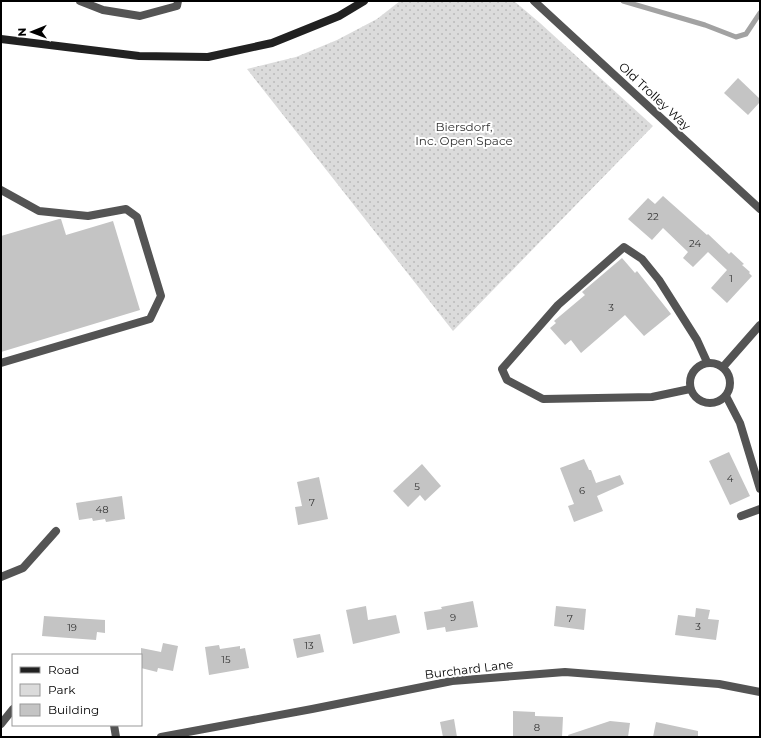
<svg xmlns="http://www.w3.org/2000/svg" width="761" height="738" viewBox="0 0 761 738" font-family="Montserrat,sans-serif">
<defs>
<pattern id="green-dots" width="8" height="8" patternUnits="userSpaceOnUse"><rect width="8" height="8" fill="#dbdbdb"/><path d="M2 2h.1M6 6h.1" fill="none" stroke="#bababa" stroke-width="1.8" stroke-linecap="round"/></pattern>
</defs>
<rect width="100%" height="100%" fill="#fff"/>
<path fill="url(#green-dots)" d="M400,1H514L540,23L653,126L453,331L247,69L296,57L337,40L377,19Z"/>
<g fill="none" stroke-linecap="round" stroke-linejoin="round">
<path stroke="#a2a2a2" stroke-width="5" d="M623,1L705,25L736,37L746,34L760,13"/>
</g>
<g fill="#c4c4c4">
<path d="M738,78L760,99V102L748,115L724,93Z"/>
<path d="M663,196L707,235L708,234L729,254L731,252L744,264L742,265L750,272L749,273L752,276L727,303L711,288L727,270L708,252L693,267L683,258L688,252L663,228L652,240L628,219L648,198L655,204Z"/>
<path d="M59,219H61L66,235L113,221L140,310L1,352V236Z"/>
<path d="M622,258L635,273L637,271L671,314L644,336L625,315L581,353L571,340L565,345L550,328L556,323L554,321L585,295L582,292Z"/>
<path d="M729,452L750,496L730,505L709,461Z"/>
<path d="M584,459L589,470H591L596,483L620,475L624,484L597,496L603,511L574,522L568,506L574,504L560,468Z"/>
<path d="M422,464L441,486L425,501L420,495L408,507L393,491Z"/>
<path d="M319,477L328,519L298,525L295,507L302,506L297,482Z"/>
<path d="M122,496L125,519L106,522L105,519L93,521L92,518L79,520L76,503Z"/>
<path d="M473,601L478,627L446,632L445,627L427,630L424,612L442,609L441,607Z"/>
<path d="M366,606L368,620L396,615L400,633L353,644L346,610Z"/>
<path d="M556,606L586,609L584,630L554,626Z"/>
<path d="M696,608L710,610L708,619L719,620L716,640L675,635L678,615L695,617Z"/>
<path d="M44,616L105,620V633L97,632L96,640L42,636Z"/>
<path d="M320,634L324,652L297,658L293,639Z"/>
<path d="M163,643L178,646L173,671L158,668L157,672L141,668V648L161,652Z"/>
<path d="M219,645L220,649L240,646V649L245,648L249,668L209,675L205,647Z"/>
<path d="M513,711L535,712V716L563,717L562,737H513Z"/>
<path d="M454,719L457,737H443L440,722Z"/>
<path d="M610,721L630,723L628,737H569L568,735Z"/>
<path d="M656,722L698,731V737H653Z"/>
</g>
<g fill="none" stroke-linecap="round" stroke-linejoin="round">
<g stroke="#545454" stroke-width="8">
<path d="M80,1L103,10L140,16L177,6L178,1"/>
<path d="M1,190L39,211L88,216L126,209L137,217L161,296L150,319L1,363"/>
<path d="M690,389L652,397L543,399L507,380L502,369L558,305L624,247L642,259L659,280L697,340L707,362"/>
<path d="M726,396L740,423L760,489"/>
<path d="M741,516L760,509"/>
<path d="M1,577L23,568L56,531"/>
</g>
<g stroke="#545454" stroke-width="8">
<path d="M534,1L760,209"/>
<circle cx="710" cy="383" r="20"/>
<path d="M723,367L760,325"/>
<path d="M1,724L13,709"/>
<path d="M114,725L116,737"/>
<path d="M161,737L312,709L452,681L565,672L719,684L760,692"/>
</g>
<path stroke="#212121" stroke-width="8" d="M1,39L139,56L208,57L272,43L339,16L364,1"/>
</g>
<g text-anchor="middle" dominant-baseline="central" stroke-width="4" stroke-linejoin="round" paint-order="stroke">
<g font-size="10" fill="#313131">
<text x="653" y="216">22</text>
<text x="695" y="243">24</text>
<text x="731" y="278">1</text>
<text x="611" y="307">3</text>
<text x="730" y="478">4</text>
<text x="417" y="486">5</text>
<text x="582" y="490">6</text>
<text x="312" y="502">7</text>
<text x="102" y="509">48</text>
<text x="453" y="617">9</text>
<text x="570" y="618">7</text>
<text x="698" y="626">3</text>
<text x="72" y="627">19</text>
<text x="309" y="645">13</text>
<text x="226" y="659">15</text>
<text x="537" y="727">8</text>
</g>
<g font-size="12" fill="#000" stroke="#fff">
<text transform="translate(655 96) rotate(43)">Old Trolley Way</text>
<text transform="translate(469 669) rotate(-7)">Burchard Lane</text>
</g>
<g font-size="12" fill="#323232" stroke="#fff">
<text x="464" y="126">Biersdorf,<tspan x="464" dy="14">Inc. Open Space</tspan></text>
</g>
</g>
<rect width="761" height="738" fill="none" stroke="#000000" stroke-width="4"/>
<rect x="12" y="654" width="130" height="72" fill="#ffffff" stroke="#999999"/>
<rect x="20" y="667" width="20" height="6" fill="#212121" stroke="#999999"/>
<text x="48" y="674" font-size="12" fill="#000000">Road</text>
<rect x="20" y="684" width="20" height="12" fill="#dbdbdb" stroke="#999999"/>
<text x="48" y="694" font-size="12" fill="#000000">Park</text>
<rect x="20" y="704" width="20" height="12" fill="#c4c4c4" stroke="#999999"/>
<text x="48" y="714" font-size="12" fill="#000000">Building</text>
<g transform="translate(32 32) rotate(269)" stroke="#ffffff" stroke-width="3" paint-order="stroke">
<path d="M0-3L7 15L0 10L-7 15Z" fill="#000000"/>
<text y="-6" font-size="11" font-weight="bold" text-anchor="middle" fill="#000000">N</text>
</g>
</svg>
